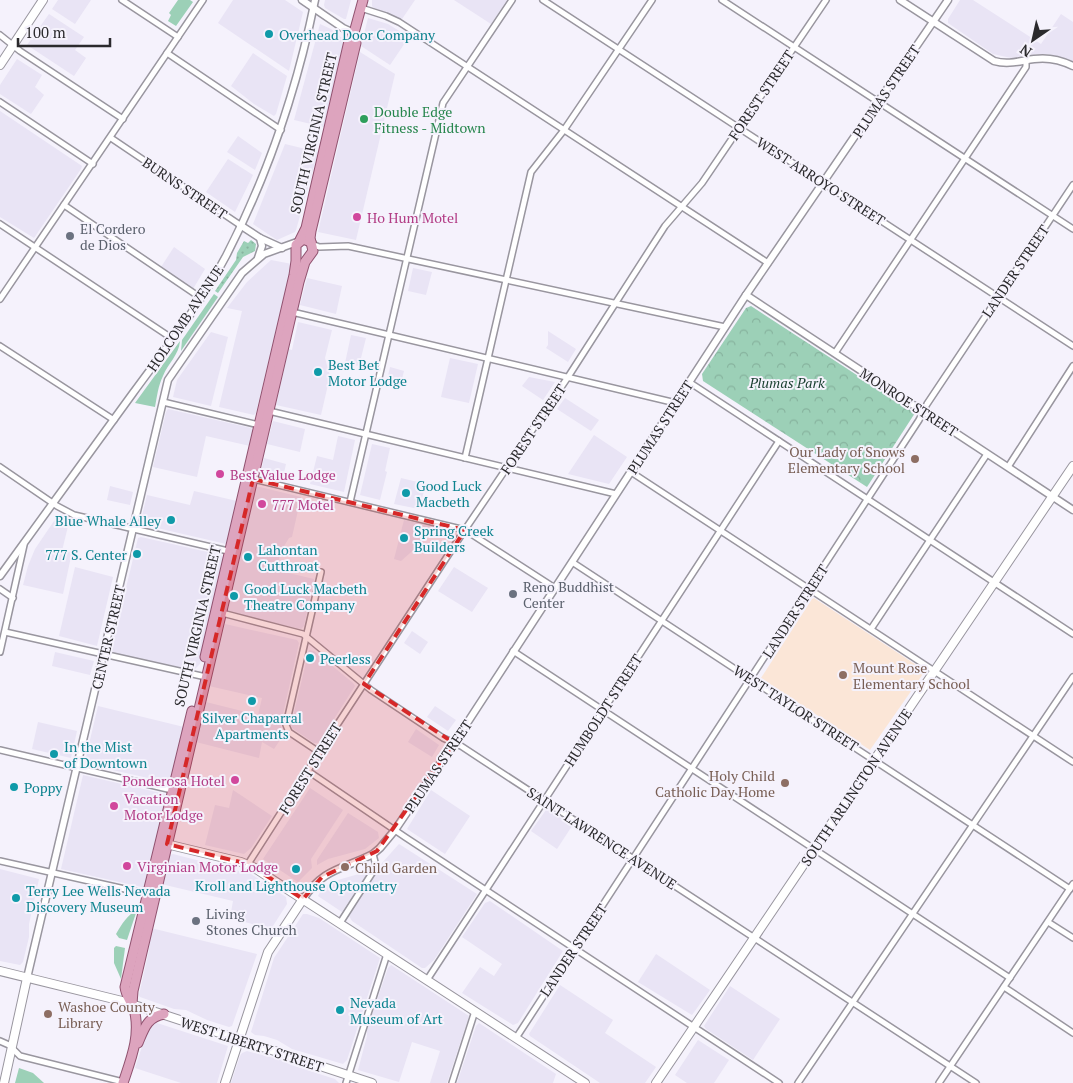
<svg xmlns="http://www.w3.org/2000/svg" width="1073" height="1083" viewBox="0 0 1073 1083" font-family="'PT Serif',serif">
<defs>
<pattern id="park-crowns" width="20" height="18" patternUnits="userSpaceOnUse" patternTransform="scale(1.25)"><rect width="20" height="18" fill="#9cd0b7"/><path d="M2 6a3 3 0 1 1 6 0M12 15a3 3 0 1 1 6 0" fill="none" stroke="#87b39e"/></pattern>
<pattern id="garden-dots" width="8" height="8" patternUnits="userSpaceOnUse" patternTransform="scale(1.25)"><rect width="8" height="8" fill="#9cd0b7"/><path d="M2 2h.1M6 6h.1" fill="none" stroke="#87b39e" stroke-width="1.8" stroke-linecap="round"/></pattern>
</defs>
<rect width="100%" height="100%" fill="#f5f2fc"/>
<g fill="#e9e4f5">
<path d="M58,0H91L75,24L52,9Z"/>
<path d="M233,0H285L303,12L289,71L218,23Z"/>
<path d="M325,0H351L346,19H344L325,8L324,5Z"/>
<path d="M372,0H415L402,19L374,8L372,6Z"/>
<path d="M454,0H507L491,24Z"/>
<path d="M960,0H973L1041,44L1061,14L1073,22V61L1049,54H1036L1011,58L993,54L948,23V19Z"/>
<path d="M49,14L84,37L75,50L86,58L74,76L27,45Z"/>
<path d="M368,18L388,24L409,37L390,65L361,46Z"/>
<path d="M320,24L331,29L344,40L324,127L294,120Z"/>
<path d="M360,52L395,74L356,240L318,232Z"/>
<path d="M253,53L287,76L276,114L274,116L254,104L231,86Z"/>
<path d="M17,59L42,75L35,87L44,95L31,114L0,94V85Z"/>
<path d="M0,111L82,166L81,169L34,238L0,217Z"/>
<path d="M238,136L262,153L255,170L227,152Z"/>
<path d="M285,144L318,152L296,230L295,232L277,240L253,224Z"/>
<path d="M228,159L253,175L235,212L206,192Z"/>
<path d="M174,247L205,269L193,289L161,267Z"/>
<path d="M271,260L292,264L256,413L254,415L219,407L242,311L227,308L247,282Z"/>
<path d="M413,268L432,272L426,295L408,291Z"/>
<path d="M307,278L342,286L336,314L300,305Z"/>
<path d="M298,322L332,330L325,358L330,376L321,415L276,405L289,349L292,350Z"/>
<path d="M548,331L576,349L568,362L546,348L548,345Z"/>
<path d="M211,332L228,337L211,406L173,397L177,380Z"/>
<path d="M351,335L366,338L359,366L345,363Z"/>
<path d="M450,358L478,364L469,403L441,397Z"/>
<path d="M390,367L404,371L400,387L386,384Z"/>
<path d="M529,377L555,382L543,400L522,386Z"/>
<path d="M565,398L599,420L591,431L557,409Z"/>
<path d="M168,409L251,428L253,431L250,446L206,436L197,477L153,467L166,412Z"/>
<path d="M273,421L305,429L300,452L267,444Z"/>
<path d="M594,435L627,457L609,484L568,474Z"/>
<path d="M338,436L355,440L344,492L310,484L317,456L333,460Z"/>
<path d="M372,444L390,448L385,471L387,472L380,500L360,495Z"/>
<path d="M264,458L286,464L283,477L261,472Z"/>
<path d="M401,478L426,484L419,509L394,504Z"/>
<path d="M110,486L133,492L130,505L107,500Z"/>
<path d="M256,487H260L301,497L292,537L289,538L281,551L276,570L314,579L304,626L301,629L231,613L228,610Z"/>
<path d="M194,491L237,501L226,544L140,524L147,495L190,505Z"/>
<path d="M58,519L69,522L62,551L72,552L63,594L23,585L28,566L35,549L54,521Z"/>
<path d="M404,520L438,528L401,561L394,559Z"/>
<path d="M141,537L221,555L223,558L200,664L194,670L114,653L111,650L138,538Z"/>
<path d="M75,567L113,577L97,646L59,636Z"/>
<path d="M454,567L488,588L472,612L438,591Z"/>
<path d="M225,624L297,640L299,643L281,723V729L284,734L274,749L262,742L259,758L196,742L206,702L258,715L262,698L209,686Z"/>
<path d="M412,631L428,642L420,654L404,643Z"/>
<path d="M309,650L314,651L353,683L355,686L320,741L317,743H314L292,728L291,725Z"/>
<path d="M55,652L94,661L90,675L52,666Z"/>
<path d="M98,706L184,727L170,783L86,764L85,761Z"/>
<path d="M435,706L456,720L448,731L427,717Z"/>
<path d="M38,722L77,731L71,758L32,749Z"/>
<path d="M416,729L439,745L432,757L408,742Z"/>
<path d="M83,775L165,794L168,796L146,888L61,869Z"/>
<path d="M310,788L343,810L311,859L312,868L298,882L263,859Z"/>
<path d="M233,790L272,816L251,848L244,854L205,845L215,805L229,808Z"/>
<path d="M431,790L470,816L445,854L407,829Z"/>
<path d="M546,810L551,811L572,826L557,849L531,831Z"/>
<path d="M348,813L378,832L379,838L365,849L328,859L317,865V860Z"/>
<path d="M399,844L477,894L434,960L425,968H422L352,921L349,916L382,863Z"/>
<path d="M173,854L251,874L286,897L287,904L271,929L230,918L233,901L161,884L170,855Z"/>
<path d="M0,869L39,879L29,924V937L23,962L20,965L0,961Z"/>
<path d="M369,871L342,912L318,896L320,892L331,882Z"/>
<path d="M490,901L563,951L518,1023L513,1025L462,993L480,967L494,976L502,964L462,937L485,903Z"/>
<path d="M303,914H307L319,918L380,958L347,1060L343,1064L292,1049L277,1040L264,1036L255,1035L251,1032L274,958Z"/>
<path d="M151,928L257,954L232,1026L229,1027L207,1020L186,1010L174,1009L140,997L139,995L149,950Z"/>
<path d="M656,954L710,990L692,1015L638,982Z"/>
<path d="M391,965L469,1016L447,1083H430L440,1051L412,1042L399,1082L358,1070L367,1036V1029L388,968Z"/>
<path d="M560,985L613,1020L605,1033L656,1067L645,1083H600L530,1036L529,1034Z"/>
<path d="M730,986L780,1019L753,1060L706,1029L704,1026Z"/>
<path d="M154,1022L228,1046L217,1083H181L135,1068L148,1028Z"/>
<path d="M479,1023L556,1074L553,1083H457L476,1026Z"/>
<path d="M698,1040L729,1060L714,1083H687L675,1075Z"/>
<path d="M247,1051L281,1060L291,1065L335,1079L339,1083H231L240,1056L242,1053Z"/>
</g>
<path fill="#fbe6d7" d="M814,598L924,670L923,674L870,750L761,678L812,599Z"/>
<g fill="#9cd0b7">
<path d="M178,0H190L193,2L176,26L168,21L171,15L169,13Z"/>
<path d="M214,294L218,297L181,351L182,340Z"/>
<path d="M180,341C179,355 168,363 163,376C158,386 157,397 155,407L135,403Z"/>
<path d="M137,910L127,940L119,938L116,934C122,924 127,915 137,910Z"/>
<path d="M116,946L125,948L121,979L114,963V948Z"/>
<path d="M19,1068L33,1073L44,1083H15Z"/>
</g>
<path fill="url(#park-crowns)" d="M751,306L915,413L867,487L703,381L702,374L746,308Z"/>
<path fill="url(#garden-dots)" d="M251,240L256,244L255,251L243,257L218,293L215,291L236,260L237,253L244,241L248,243Z"/>
<g fill="none" stroke-linecap="round" stroke-linejoin="round">
<g stroke="#99969f" stroke-width="8">
<g id="minor">
<path d="M122,0L178,37"/>
<path d="M543,0L1073,346"/>
<path d="M722,0L1073,229"/>
<path d="M361,8L386,16L399,22L768,263"/>
<path d="M0,35L20,51L123,119"/>
<path d="M167,53L281,130"/>
<path d="M0,102L93,164"/>
<path d="M111,138L240,225"/>
<path d="M64,205L201,298"/>
<path d="M0,224L173,339"/>
<path d="M312,244L319,247L348,246L725,327"/>
<path d="M0,299L203,0"/>
<path d="M292,312L676,403"/>
<path d="M0,346L114,420"/>
<path d="M835,353L1026,67V60"/>
<path d="M689,382L1073,634"/>
<path d="M163,402L259,425"/>
<path d="M269,411L616,494"/>
<path d="M465,458L531,172L564,130L652,0"/>
<path d="M0,467L57,506L74,515L228,551"/>
<path d="M1008,467L1073,366"/>
<path d="M631,472L1073,762"/>
<path d="M253,479L465,530L555,588"/>
<path d="M350,502L443,103L512,0"/>
<path d="M572,562L1070,889"/>
<path d="M0,589L13,598"/>
<path d="M222,613L303,634L371,690L443,738L461,746L499,771L976,1083"/>
<path d="M871,629L987,454"/>
<path d="M5,632L206,677"/>
<path d="M513,651L1010,978"/>
<path d="M0,652L24,545"/>
<path d="M0,750L172,790"/>
<path d="M319,752L289,732L286,725L321,572"/>
<path d="M308,771L405,837L779,1083"/>
<path d="M0,861L147,894"/>
<path d="M248,864L337,725L460,537L568,377L665,226L702,183L826,0"/>
<path d="M1048,922L1073,938"/>
<path d="M340,923L374,870L376,866L373,854"/>
<path d="M427,980L779,441"/>
<path d="M1004,987L1073,1033"/>
<path d="M516,1038L919,420L927,404L1073,185"/>
<path d="M0,1041L9,1045L20,1056L123,1082"/>
<path d="M346,1083L387,954"/>
<path d="M452,1083L475,1011"/>
<path d="M798,1083L1073,677"/>
<path d="M939,1083L1073,884"/>
</g>
</g>
<g stroke="#99969f" stroke-width="9">
<g id="tertiary">
<path d="M302,0L343,28L354,33"/>
<path d="M900,0L994,61C1008,65 1020,61 1034,59C1048,57 1061,60 1073,66"/>
<path d="M240,225L260,238L282,248"/>
<path d="M258,258L262,246L260,238"/>
<path d="M746,295L1073,510"/>
<path d="M0,576C44,515 89,454 133,393C166,348 200,305 226,256C268,175 297,89 315,0"/>
<path d="M303,899C325,867 342,870 373,854L380,848L395,830L458,737L746,295L948,0"/>
<path d="M27,978L168,380L242,273L264,254L297,242"/>
</g>
</g>
<g stroke="#99969f" stroke-width="10">
<g id="secondary">
<path d="M0,65L43,0"/>
<path d="M162,843L241,862L253,867L585,1083"/>
<path d="M0,971L122,1001L372,1083"/>
<path d="M4,1083L27,978"/>
<path d="M225,1083L268,952L303,899"/>
<path d="M656,1083L1073,466"/>
</g>
</g>
<g stroke="#90526f" stroke-width="11">
<g id="primary">
<path d="M300,240L306,228L349,41L354,33L363,0"/>
<path d="M205,657L294,275L296,261V245L303,239L311,242"/>
<path d="M132,1004L133,991L299,282L305,262L313,251L310,238L311,231L356,43L354,33"/>
<path d="M138,1043C144,1029 147,1017 164,1014"/>
<path d="M123,1083C131,1059 141,1035 134,1009C131,1001 126,996 125,987L192,711"/>
</g>
</g>
<use href="#minor" stroke="#fff" stroke-width="5"/>
<use href="#tertiary" stroke="#fff" stroke-width="6"/>
<use href="#secondary" stroke="#fff" stroke-width="8"/>
<use href="#primary" stroke="#dda4be" stroke-width="9"/>
</g>
<path fill="#d62828" fill-opacity="0.2" stroke="#d62828" stroke-width="4" stroke-dasharray="10 6" stroke-linejoin="round" d="M253,479L465,530L364,684L454,743L377,851L322,877L303,899L248,864L167,844Z"/>
<g fill="#0f9aa8" stroke="#f5f2fc" stroke-width="2">
<circle cx="269" cy="34" r="5"/>
<circle cx="318" cy="372" r="5"/>
<circle cx="406" cy="493" r="5"/>
<circle cx="171" cy="520" r="5"/>
<circle cx="404" cy="538" r="5"/>
<circle cx="137" cy="554" r="5"/>
<circle cx="248" cy="557" r="5"/>
<circle cx="234" cy="596" r="5"/>
<circle cx="310" cy="658" r="5"/>
<circle cx="252" cy="701" r="5"/>
<circle cx="54" cy="754" r="5"/>
<circle cx="14" cy="787" r="5"/>
<circle cx="296" cy="869" r="5"/>
<circle cx="16" cy="898" r="5"/>
<circle cx="340" cy="1010" r="5"/>
</g>
<circle fill="#2e9e5b" stroke="#f5f2fc" stroke-width="2" cx="364" cy="119" r="5"/>
<g fill="#d1479c" stroke="#f5f2fc" stroke-width="2">
<circle cx="357" cy="217" r="5"/>
<circle cx="220" cy="474" r="5"/>
<circle cx="262" cy="504" r="5"/>
<circle cx="235" cy="780" r="5"/>
<circle cx="114" cy="806" r="5"/>
<circle cx="127" cy="866" r="5"/>
</g>
<g fill="#6b7280" stroke="#f5f2fc" stroke-width="2">
<circle cx="70" cy="236" r="5"/>
<circle cx="513" cy="594" r="5"/>
<circle cx="196" cy="921" r="5"/>
</g>
<g fill="#8d6e63" stroke="#f5f2fc" stroke-width="2">
<circle cx="915" cy="459" r="5"/>
<circle cx="843" cy="675" r="5"/>
<circle cx="785" cy="783" r="5"/>
<circle cx="345" cy="867" r="5"/>
<circle cx="48" cy="1014" r="5"/>
</g>
<g text-anchor="middle" dominant-baseline="central" stroke-width="4" stroke-linejoin="round" paint-order="stroke">
<g font-size="14" fill="#0d838f" stroke="#f5f2fc" text-anchor="start">
<text x="279" y="34">Overhead Door Company</text>
<text x="328" y="364">Best Bet<tspan x="328" dy="16">Motor Lodge</tspan></text>
<text x="416" y="485">Good Luck<tspan x="416" dy="16">Macbeth</tspan></text>
<text x="161" y="520" text-anchor="end">Blue Whale Alley</text>
<text x="414" y="530">Spring Creek<tspan x="414" dy="16">Builders</tspan></text>
<text x="258" y="549">Lahontan<tspan x="258" dy="16">Cutthroat</tspan></text>
<text x="127" y="554" text-anchor="end">777 S. Center</text>
<text x="244" y="588">Good Luck Macbeth<tspan x="244" dy="16">Theatre Company</tspan></text>
<text x="320" y="658">Peerless</text>
<text x="252" y="717" text-anchor="middle">Silver Chaparral<tspan x="252" dy="16">Apartments</tspan></text>
<text x="64" y="746">In the Mist<tspan x="64" dy="16">of Downtown</tspan></text>
<text x="24" y="787">Poppy</text>
<text x="296" y="885" text-anchor="middle">Kroll and Lighthouse Optometry</text>
<text x="26" y="890">Terry Lee Wells Nevada<tspan x="26" dy="16">Discovery Museum</tspan></text>
<text x="350" y="1002">Nevada<tspan x="350" dy="16">Museum of Art</tspan></text>
</g>
<g font-size="14" fill="#2b2a2d" stroke="#f5f2fc">
<text transform="translate(886 91) rotate(-56)">PLUMAS STREET</text>
<text transform="translate(761 95) rotate(-56)">FOREST STREET</text>
<text transform="translate(313 133) rotate(-77)">SOUTH VIRGINIA STREET</text>
<text transform="translate(821 181) rotate(33)">WEST ARROYO STREET</text>
<text transform="translate(185 188) rotate(34)">BURNS STREET</text>
<text transform="translate(1015 271) rotate(-56)">LANDER STREET</text>
<text transform="translate(185 318) rotate(-56)">HOLCOMB AVENUE</text>
<text transform="translate(909 402) rotate(33)">MONROE STREET</text>
<text transform="translate(660 427) rotate(-57)">PLUMAS STREET</text>
<text transform="translate(533 429) rotate(-56)">FOREST STREET</text>
<text transform="translate(795 611) rotate(-57)">LANDER STREET</text>
<text transform="translate(197 626) rotate(-77)">SOUTH VIRGINIA STREET</text>
<text transform="translate(108 637) rotate(-77)">CENTER STREET</text>
<text transform="translate(796 708) rotate(33)">WEST TAYLOR STREET</text>
<text transform="translate(603 710) rotate(-57)">HUMBOLDT STREET</text>
<text transform="translate(438 766) rotate(-56)">PLUMAS STREET</text>
<text transform="translate(310 768) rotate(-58)">FOREST STREET</text>
<text transform="translate(856 787) rotate(-56)">SOUTH ARLINGTON AVENUE</text>
<text transform="translate(602 838) rotate(33)">SAINT LAWRENCE AVENUE</text>
<text transform="translate(573 950) rotate(-56)">LANDER STREET</text>
<text transform="translate(252 1044) rotate(18)">WEST LIBERTY STREET</text>
</g>
<g font-size="14" fill="#27864d" stroke="#f5f2fc" text-anchor="start">
<text x="374" y="111">Double Edge<tspan x="374" dy="16">Fitness - Midtown</tspan></text>
</g>
<g font-size="14" fill="#b23c85" stroke="#f5f2fc" text-anchor="start">
<text x="367" y="217">Ho Hum Motel</text>
<text x="230" y="474">Best Value Lodge</text>
<text x="272" y="504">777 Motel</text>
<text x="225" y="780" text-anchor="end">Ponderosa Hotel</text>
<text x="124" y="798">Vacation<tspan x="124" dy="16">Motor Lodge</tspan></text>
<text x="137" y="866">Virginian Motor Lodge</text>
</g>
<g font-size="14" fill="#5b616d" stroke="#f5f2fc" text-anchor="start">
<text x="80" y="228">El Cordero<tspan x="80" dy="16">de Dios</tspan></text>
<text x="523" y="586">Reno Buddhist<tspan x="523" dy="16">Center</tspan></text>
<text x="206" y="913">Living<tspan x="206" dy="16">Stones Church</tspan></text>
</g>
<g font-size="14" font-style="italic" fill="#173e2e" stroke="#f5f2fc">
<text x="787" y="382">Plumas Park</text>
</g>
<g font-size="14" fill="#785e54" stroke="#f5f2fc" text-anchor="start">
<text x="905" y="451" text-anchor="end">Our Lady of Snows<tspan x="905" dy="16">Elementary School</tspan></text>
<text x="853" y="667">Mount Rose<tspan x="853" dy="16">Elementary School</tspan></text>
<text x="775" y="775" text-anchor="end">Holy Child<tspan x="775" dy="16">Catholic Day Home</tspan></text>
<text x="355" y="867">Child Garden</text>
<text x="58" y="1006">Washoe County<tspan x="58" dy="16">Library</tspan></text>
</g>
</g>
<g transform="translate(1033 40) rotate(214)" stroke="#f5f2fc" stroke-width="4" paint-order="stroke">
<path d="M0-4L9 19L0 12L-9 19Z" fill="#2b2a2d"/>
<text y="-8" font-size="14" font-weight="bold" text-anchor="middle" fill="#2b2a2d">N</text>
</g>
<path d="M18 38v8h92v-8" fill="none" stroke="#2b2a2d" stroke-width="2.5"/>
<text x="25" y="38" font-size="15" fill="#2b2a2d" stroke="#f5f2fc" stroke-width="4" paint-order="stroke">100 m</text>
</svg>
